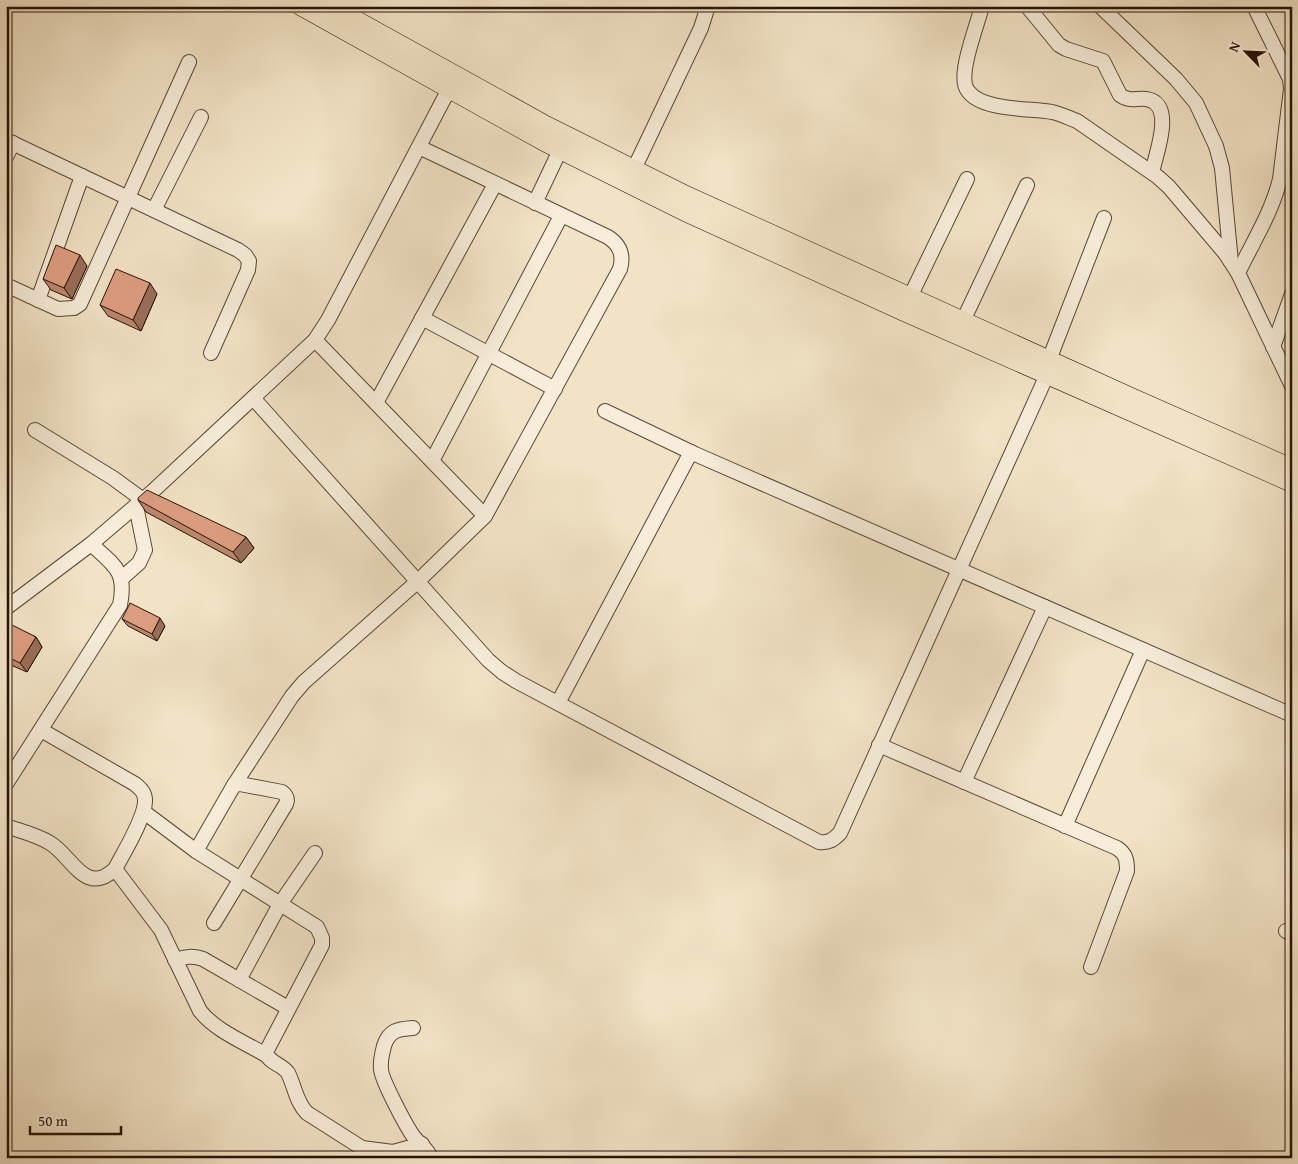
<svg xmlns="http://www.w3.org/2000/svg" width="1298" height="1164" viewBox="0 0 1298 1164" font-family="'Gentium Book Plus',serif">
<rect width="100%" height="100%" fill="#f2e3c6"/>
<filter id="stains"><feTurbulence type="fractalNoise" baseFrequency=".004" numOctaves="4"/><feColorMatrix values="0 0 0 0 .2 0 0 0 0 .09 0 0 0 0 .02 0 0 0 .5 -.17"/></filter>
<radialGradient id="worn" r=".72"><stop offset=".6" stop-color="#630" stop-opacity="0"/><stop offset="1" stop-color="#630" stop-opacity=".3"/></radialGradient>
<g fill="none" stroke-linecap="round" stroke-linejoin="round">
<g stroke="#594736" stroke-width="16">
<g id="minor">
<path d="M982,6C977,25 967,51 965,69C964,76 964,86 968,91C982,111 1030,108 1052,112C1061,114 1069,118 1077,121L1158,177L1169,187L1225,253L1238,273"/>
<path d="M1027,6L1059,45L1066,49L1103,61L1120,95C1129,102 1136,98 1146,99C1176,103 1156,154 1152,172"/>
<path d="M1100,6L1176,79L1196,103L1216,146L1222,168L1231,262"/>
<path d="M1254,6L1290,79L1291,89L1280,179C1272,212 1253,242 1238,273L1292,386"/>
<path d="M6,140L238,250L245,255L249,261L248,270L211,353"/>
<path d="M6,157L13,143"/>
<path d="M634,169L701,28L708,6"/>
<path d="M535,203L560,150"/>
<path d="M154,210L201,117"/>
<path d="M6,285L58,309L74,308L80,304L189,62"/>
<path d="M910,297L967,179"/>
<path d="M38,300L82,176"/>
<path d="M422,318L555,389"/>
<path d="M963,321L1027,185"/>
<path d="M315,340L485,516"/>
<path d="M1273,347L1292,294"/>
<path d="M1049,360L1104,218"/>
<path d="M253,398L488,660L502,672L516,681L819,842C829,843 833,840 840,833L1051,366"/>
<path d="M376,403L495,184"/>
<path d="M605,411L695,454L1292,715"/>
<path d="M35,430L113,478L143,500"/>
<path d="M432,461L561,216"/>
<path d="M121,579L139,563L145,550L136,506"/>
<path d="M6,608L91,544L153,491L315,340L328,320L449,89"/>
<path d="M558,703L691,452"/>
<path d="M879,745L1117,848C1126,854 1127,860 1127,871L1091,967"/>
<path d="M964,782L1045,607"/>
<path d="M6,784L120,605C127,571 114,565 91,544"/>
<path d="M234,785L292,696L304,682L417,582L485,516L620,269C624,255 620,245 608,237L419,147"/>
<path d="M144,812L196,851L317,927L322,938V945L266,1052C268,1063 282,1064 288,1073C295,1087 296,1102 307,1113L362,1148L393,1152L422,1144"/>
<path d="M6,826C20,831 37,835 50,843C72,856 85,897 115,869C123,854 146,816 145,800C145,793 141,789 135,784L41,730"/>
<path d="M1065,826L1143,650"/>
<path d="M196,851L234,785L240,784L282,792C287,796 288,799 286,804L214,923"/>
<path d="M115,869L161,930L200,1011C216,1031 244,1042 266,1055"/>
<path d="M1286,931L1292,934"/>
<path d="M175,960C185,957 193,955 203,959L288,1008"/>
<path d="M239,980L280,904L315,853"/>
<path d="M413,1028C398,1029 389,1030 384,1046C382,1054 380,1061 381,1069C381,1079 407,1128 414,1137C420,1145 427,1148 431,1158"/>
</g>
</g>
<g stroke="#261306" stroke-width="19">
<g id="major">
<path d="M300,6L546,143L685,212L902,311L1292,483"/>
<path d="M331,6L546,125L686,195L1131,397L1292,468"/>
</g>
</g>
<use href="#minor" stroke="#f7edda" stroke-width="14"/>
<use href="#major" stroke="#f2e3c6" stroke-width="18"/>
</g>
<g fill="#be876f" stroke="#261306">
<path d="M87,266L72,299L51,290L43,279Z"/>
<path d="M157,294L141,331L108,316L100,305Z"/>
<path d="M138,500L246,537L254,548L241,563L146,512Z"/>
<path d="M122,619L165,626L157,641L128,626Z"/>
<path d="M6,624L36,637L42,647L27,672L6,663Z"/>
</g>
<g fill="#9b6e5a" stroke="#261306">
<path d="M80,255L87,266L72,299L64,288Z"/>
<path d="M150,283L157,294L141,331L133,320Z"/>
<path d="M246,537L254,548L241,563L233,552Z"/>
<path d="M160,618L165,626L157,641L152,634Z"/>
<path d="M36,637L42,647L27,672L20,663Z"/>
</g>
<g fill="#dd9d81" stroke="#261306">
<path d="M56,245L80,255L64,288L43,279Z"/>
<path d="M116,269L150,283L133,320L100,305Z"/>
<path d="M147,490L246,537L233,552L138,500V498Z"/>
<path d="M130,603L160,618L152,634L122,619Z"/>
<path d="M6,624L11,627L12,625L36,637L20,663L6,656Z"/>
</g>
<rect width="1298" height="1164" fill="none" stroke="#f2e3c6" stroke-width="25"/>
<rect x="8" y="8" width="1283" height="1149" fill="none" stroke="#261306" stroke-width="2.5"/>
<rect x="12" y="12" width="1273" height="1139" fill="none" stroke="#261306"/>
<g transform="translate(1246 52) rotate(294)" stroke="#f7edda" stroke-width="4" paint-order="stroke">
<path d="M0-4L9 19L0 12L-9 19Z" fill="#261306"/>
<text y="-8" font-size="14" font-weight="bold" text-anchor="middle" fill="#261306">N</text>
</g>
<path d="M30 1126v8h91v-8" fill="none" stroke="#261306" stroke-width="2.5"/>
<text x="38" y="1126" font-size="15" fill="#261306" stroke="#f7edda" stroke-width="4" paint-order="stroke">50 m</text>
<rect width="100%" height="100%" filter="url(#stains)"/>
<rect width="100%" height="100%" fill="url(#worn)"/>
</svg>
